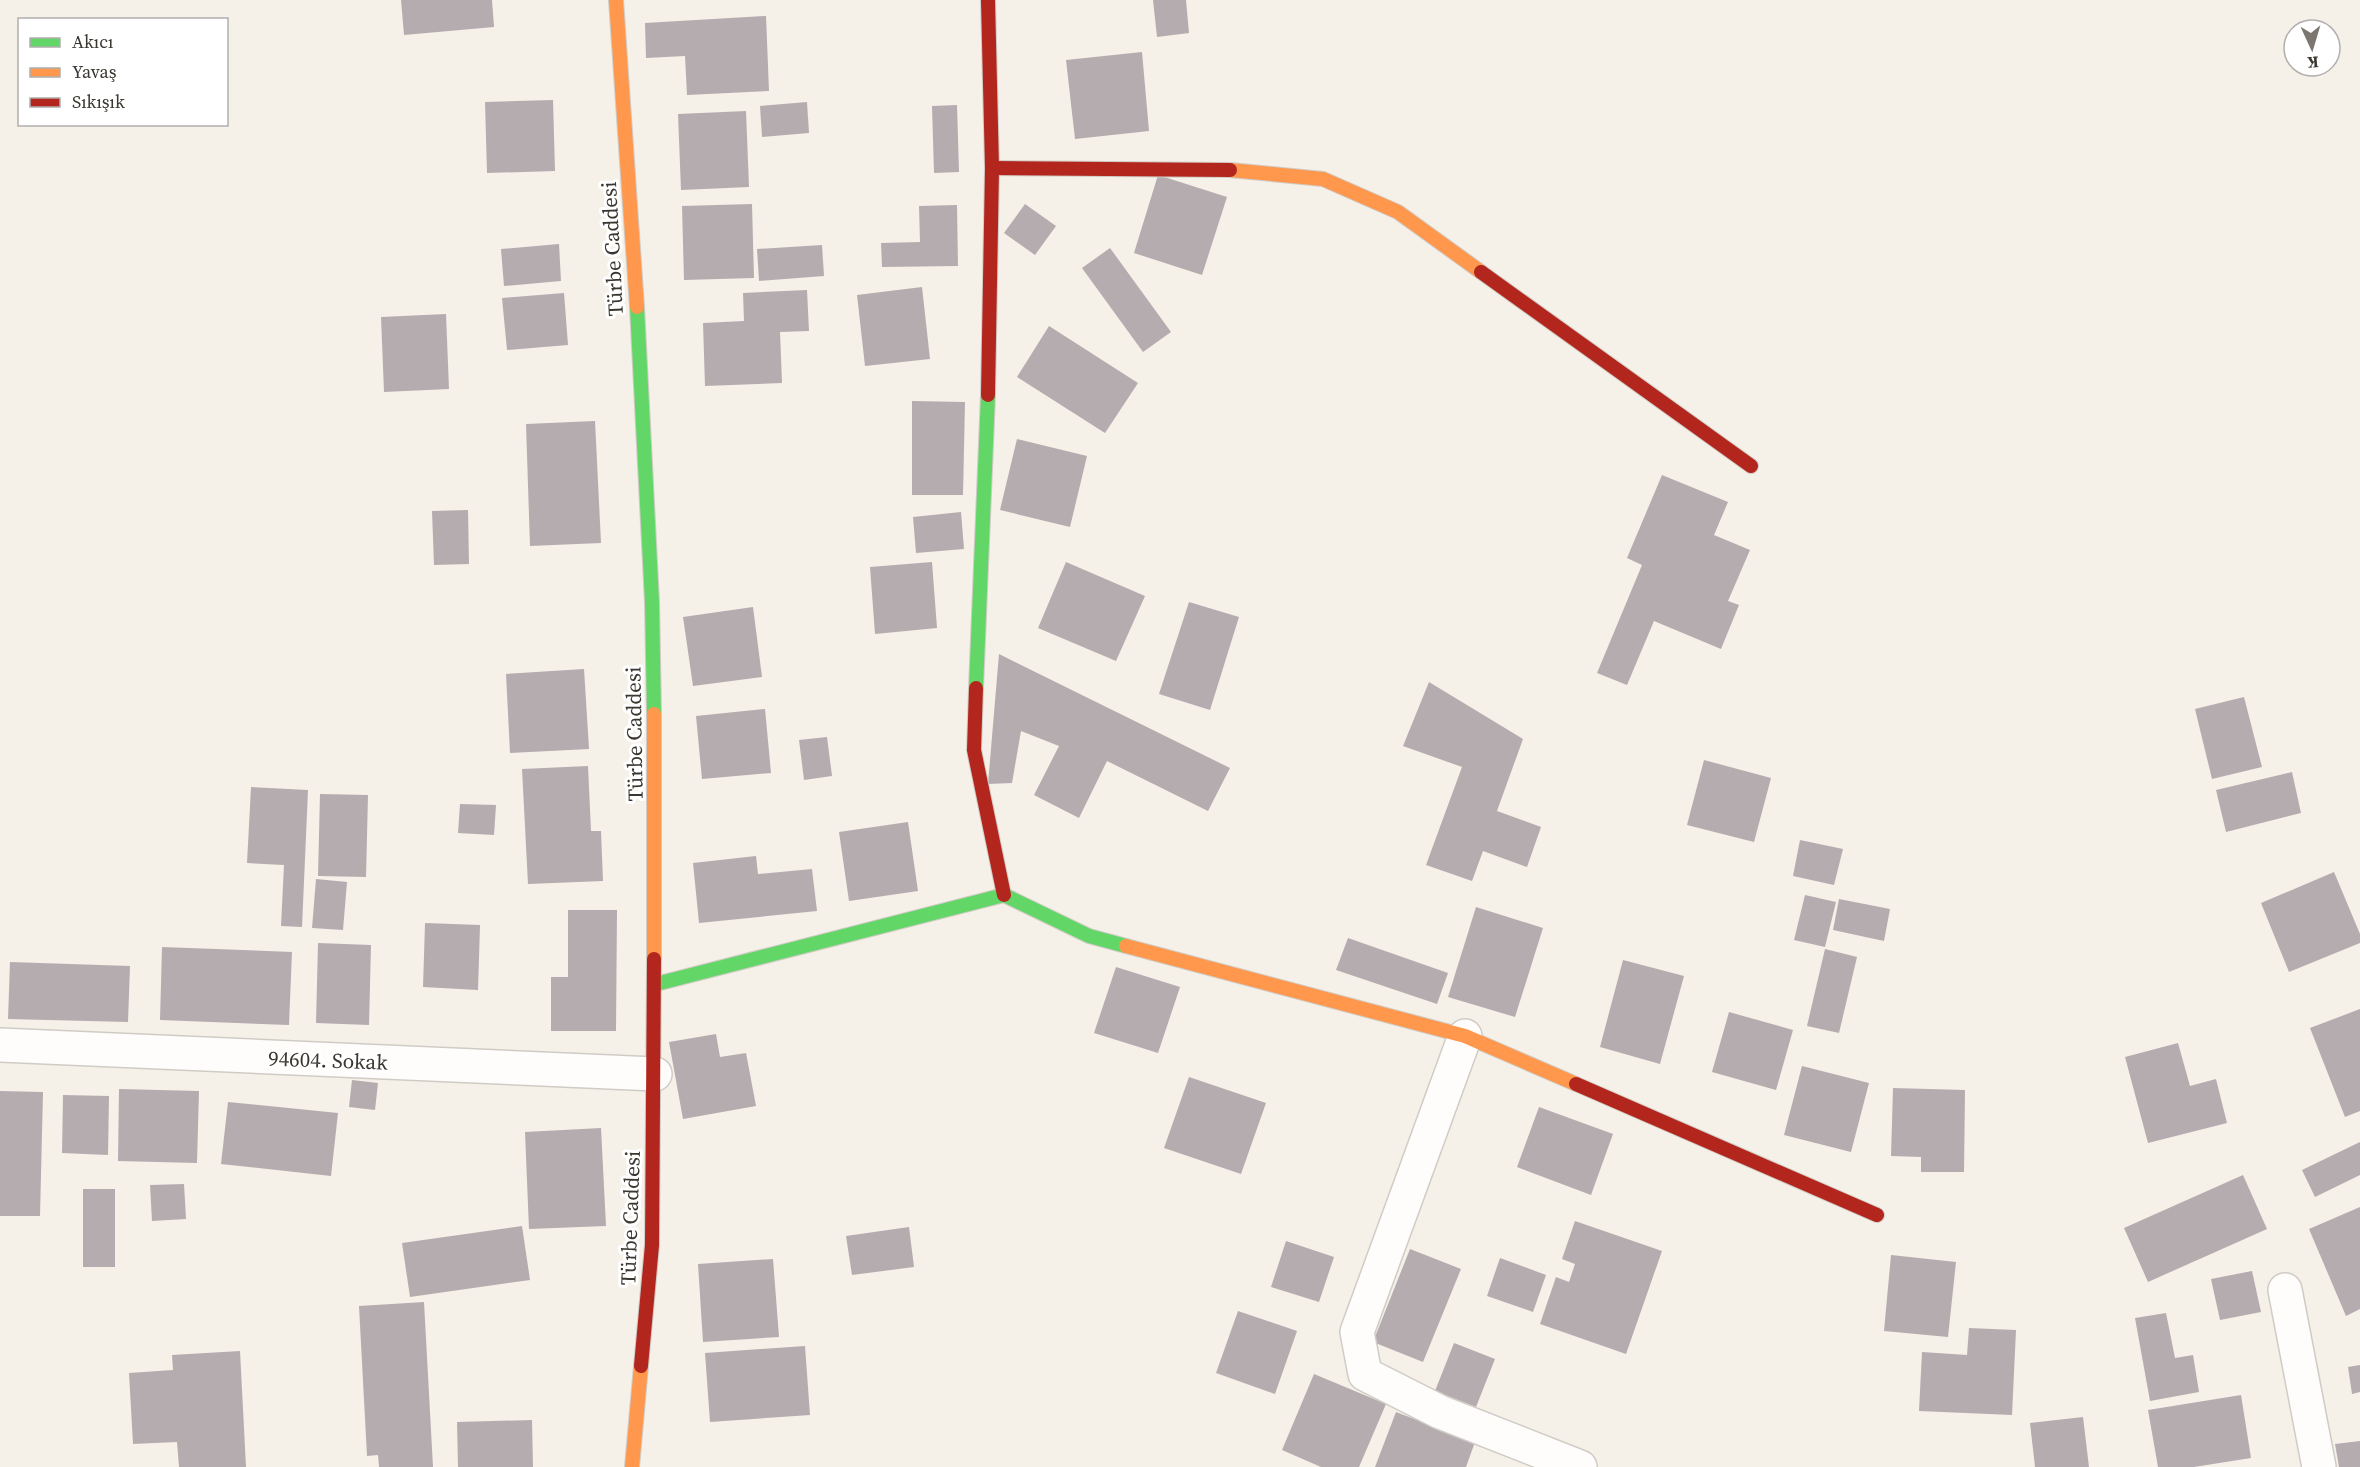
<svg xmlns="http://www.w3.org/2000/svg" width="2360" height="1467" viewBox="0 0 2360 1467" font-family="'Source Serif 4',serif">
<rect width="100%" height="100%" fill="#f5f0e8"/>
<g fill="#b5acb0">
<path d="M401,0H492L494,27L404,35Z"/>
<path d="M1153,0H1186L1189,33L1157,37Z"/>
<path d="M766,16L769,91L687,95L685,56L646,58L645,23Z"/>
<path d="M1142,52L1149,131L1075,139L1066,60Z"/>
<path d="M553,100L555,171L487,173L485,102Z"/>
<path d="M807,102L809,133L762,137L760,106Z"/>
<path d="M957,105L959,172L934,173L932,106Z"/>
<path d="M746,111L749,187L681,190L678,114Z"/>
<path d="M1158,175L1227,197L1202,275L1134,253Z"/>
<path d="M752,204L754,278L684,280L682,206Z"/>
<path d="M1025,204L1056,226L1035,255L1004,233Z"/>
<path d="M957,205L958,266L882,267L881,243L920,242L919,206Z"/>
<path d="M559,244L561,281L504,286L501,249Z"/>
<path d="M822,245L824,276L759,281L757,249Z"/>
<path d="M1110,248L1171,332L1143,352L1082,268Z"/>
<path d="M922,287L930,359L865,366L857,295Z"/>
<path d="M807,290L809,331L780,332L782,383L705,386L703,323L744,321L743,293Z"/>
<path d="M564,293L568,345L507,350L502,298Z"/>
<path d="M446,314L449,389L384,392L381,317Z"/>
<path d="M1049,326L1138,383L1105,433L1017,377Z"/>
<path d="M912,401L965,402L963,495H912Z"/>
<path d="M595,421L601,543L530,546L526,424Z"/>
<path d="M1017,439L1087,456L1070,527L1000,510Z"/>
<path d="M1662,475L1728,502L1714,535L1750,550L1728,601L1739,605L1721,649L1654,621L1627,685L1597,673L1642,565L1627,558Z"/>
<path d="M468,510L469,564L434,565L432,511Z"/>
<path d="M961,512L964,549L916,553L913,517Z"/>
<path d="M932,562L937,628L875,634L870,567Z"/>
<path d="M1066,562L1145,596L1116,661L1038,628Z"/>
<path d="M1189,602L1239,617L1210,710L1159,694Z"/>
<path d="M753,607L762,677L693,686L683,617Z"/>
<path d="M999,654L1230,768L1208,811L1107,761L1079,818L1034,795L1059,746L1021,731L1012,783L988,784Z"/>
<path d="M584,669L589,749L510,753L506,674Z"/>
<path d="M1429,682L1523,739L1497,811L1541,827L1527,867L1483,851L1472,881L1426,865L1462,767L1403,746Z"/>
<path d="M2244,697L2262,767L2212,779L2195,709Z"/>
<path d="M765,709L771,773L702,779L696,716Z"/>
<path d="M827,737L832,776L804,780L799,740Z"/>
<path d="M1704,760L1771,778L1754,842L1687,825Z"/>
<path d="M588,766L591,831H601L603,881L528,884L522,769Z"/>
<path d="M2292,772L2301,813L2226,832L2216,790Z"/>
<path d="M251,787L308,790L302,927L281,926L284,865L247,863Z"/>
<path d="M320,794L368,795L366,877L318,876Z"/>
<path d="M460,804L496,805L494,835L458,833Z"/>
<path d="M908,822L918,891L849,901L839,832Z"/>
<path d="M1800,840L1843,849L1834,885L1793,876Z"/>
<path d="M756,856L758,874L812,869L817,911L699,923L693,863Z"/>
<path d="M2334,872L2360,934V943L2289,972L2261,903Z"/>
<path d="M316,879L347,882L343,930L312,928Z"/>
<path d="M1805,895L1836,902L1825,947L1794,940Z"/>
<path d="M1839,899L1890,909L1884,941L1833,930Z"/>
<path d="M1476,907L1543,928L1515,1017L1448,997Z"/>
<path d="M568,910H617L616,1031H551V977H568Z"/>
<path d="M425,923L480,925L478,990L423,987Z"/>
<path d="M1348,938L1448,973L1437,1004L1336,970Z"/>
<path d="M318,943L371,945L369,1025L316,1023Z"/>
<path d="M162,947L292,952L289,1025L160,1020Z"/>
<path d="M1825,949L1857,957L1839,1033L1807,1026Z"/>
<path d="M1623,960L1684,976L1660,1064L1600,1047Z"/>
<path d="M10,962L130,966L128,1022L8,1019Z"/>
<path d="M1116,967L1180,987L1158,1053L1094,1033Z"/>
<path d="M2360,1009V1111L2345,1117L2310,1028Z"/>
<path d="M1729,1012L1793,1030L1776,1090L1712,1072Z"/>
<path d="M716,1034L720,1057L746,1053L756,1106L683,1119L669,1042Z"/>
<path d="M2178,1043L2190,1086L2216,1079L2227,1123L2148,1143L2125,1057Z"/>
<path d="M1802,1066L1869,1083L1851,1152L1784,1135Z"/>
<path d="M1189,1077L1266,1103L1241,1174L1164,1148Z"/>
<path d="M352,1080L378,1083L375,1110L349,1107Z"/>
<path d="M1893,1088L1965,1090L1964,1172H1921V1157L1891,1156Z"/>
<path d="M119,1089L199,1091L197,1163L118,1161Z"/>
<path d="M0,1091L43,1092L40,1216H0Z"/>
<path d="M63,1095L109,1096L108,1155L62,1153Z"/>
<path d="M228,1102L338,1113L331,1176L221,1164Z"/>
<path d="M1539,1107L1613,1134L1591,1195L1517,1167Z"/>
<path d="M601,1128L606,1226L529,1229L525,1132Z"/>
<path d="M2360,1142V1175L2315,1197L2302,1170Z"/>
<path d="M2243,1175L2267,1229L2148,1282L2124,1228Z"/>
<path d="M184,1184L186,1219L152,1221L150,1185Z"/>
<rect x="83" y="1189" width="32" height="78"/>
<path d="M2360,1207V1309L2346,1316L2309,1229Z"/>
<path d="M1575,1221L1662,1251L1626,1354L1540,1324L1556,1277L1569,1282L1575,1264L1562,1259Z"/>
<path d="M522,1226L530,1280L410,1297L402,1243Z"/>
<path d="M909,1227L914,1267L852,1275L846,1236Z"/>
<path d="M1286,1241L1334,1257L1319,1302L1271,1287Z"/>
<path d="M1410,1249L1461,1269L1423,1362L1373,1342Z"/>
<path d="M1891,1255L1956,1262L1948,1337L1884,1331Z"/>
<path d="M1500,1258L1546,1275L1533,1312L1487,1296Z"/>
<path d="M773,1259L779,1337L703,1342L698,1264Z"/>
<path d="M2252,1271L2261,1312L2220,1320L2211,1279Z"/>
<path d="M424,1302L433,1467H379L378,1455L367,1456L359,1306Z"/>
<path d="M1238,1311L1297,1331L1275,1394L1216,1373Z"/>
<path d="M2166,1313L2175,1358L2193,1355L2199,1392L2150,1401L2135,1318Z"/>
<path d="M1969,1328L2016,1330L2012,1415L1919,1411L1922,1352L1967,1355Z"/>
<path d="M1454,1343L1495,1359L1476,1407L1435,1391Z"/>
<path d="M805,1346L810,1415L710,1422L705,1353Z"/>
<path d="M240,1351L246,1467H179L177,1442L133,1444L129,1373L173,1370L172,1355Z"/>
<path d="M2360,1365V1392L2352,1394L2348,1367Z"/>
<path d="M1314,1374L1386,1404L1359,1467H1321L1282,1450Z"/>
<path d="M2241,1395L2251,1458L2194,1467H2158L2148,1410Z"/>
<path d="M1396,1412L1475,1442L1466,1467H1375Z"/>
<path d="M2083,1417L2089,1467H2035L2030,1423Z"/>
<path d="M532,1420L533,1467H458L457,1422Z"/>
<path d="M2360,1441V1467H2339L2335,1444Z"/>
</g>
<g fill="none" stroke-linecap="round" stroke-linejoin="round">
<g stroke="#d0ccc5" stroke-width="36">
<g id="street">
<path d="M1465,1036L1357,1332L1365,1374L1440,1412L1580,1467"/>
<path d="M0,1045L655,1074"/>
<path d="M2285,1290L2319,1467"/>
</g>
</g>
<g stroke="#d0ccc5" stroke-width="16">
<g id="fast">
<path d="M637,307L652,602L654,714"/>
<path d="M976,688L988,395"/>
<path d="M656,984L1004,895L1089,936L1126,946"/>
</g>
</g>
<g stroke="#d0ccc5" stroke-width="16">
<g id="slow">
<path d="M616,0L637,307"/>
<path d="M1230,170L1323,179L1398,212L1481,272"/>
<path d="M1126,946L1465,1036L1576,1084"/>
<path d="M654,959V714"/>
<path d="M632,1467L641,1366"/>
</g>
</g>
<g stroke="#d0ccc5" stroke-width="16">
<g id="jam">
<path d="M992,168L1230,170"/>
<path d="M1481,272L1751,466"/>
<path d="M988,395L992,168L988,0"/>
<path d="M976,688L974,750L1004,895"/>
<path d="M1576,1084L1877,1215"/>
<path d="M641,1366L652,1245L654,959"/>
</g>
</g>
<use href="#street" stroke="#fefdfc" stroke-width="33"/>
<use href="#fast" stroke="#63d668" stroke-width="14"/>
<use href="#slow" stroke="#ff974d" stroke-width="14"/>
<use href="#jam" stroke="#b3261e" stroke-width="14"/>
</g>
<g text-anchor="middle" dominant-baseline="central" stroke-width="6" stroke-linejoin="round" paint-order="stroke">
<g font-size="21" fill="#3a3630" stroke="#fff">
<text transform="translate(612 249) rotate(-93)">Türbe Caddesi</text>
<text transform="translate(634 734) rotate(-91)">Türbe Caddesi</text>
<text transform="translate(328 1060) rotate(2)">94604. Sokak</text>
<text transform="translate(630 1218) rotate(-88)">Türbe Caddesi</text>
</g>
</g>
<rect x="18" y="18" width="210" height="108" fill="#ffffff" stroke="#b0afac" stroke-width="1.5"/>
<rect x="30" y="38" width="30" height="9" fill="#63d668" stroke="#b0afac" stroke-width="1.5"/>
<text x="72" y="48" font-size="18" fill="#3a3630">Akıcı</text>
<rect x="30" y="68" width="30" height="9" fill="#ff974d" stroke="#b0afac" stroke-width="1.5"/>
<text x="72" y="78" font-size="18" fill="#3a3630">Yavaş</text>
<rect x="30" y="98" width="30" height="9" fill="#b3261e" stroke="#b0afac" stroke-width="1.5"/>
<text x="72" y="108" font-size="18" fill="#3a3630">Sıkışık</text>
<g transform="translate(2312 48) rotate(176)"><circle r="28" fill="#ffffff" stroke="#b0afac" stroke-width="1.5"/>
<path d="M0-4.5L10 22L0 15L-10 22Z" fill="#7b7770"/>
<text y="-9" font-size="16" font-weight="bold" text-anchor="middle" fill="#3a3630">K</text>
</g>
</svg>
